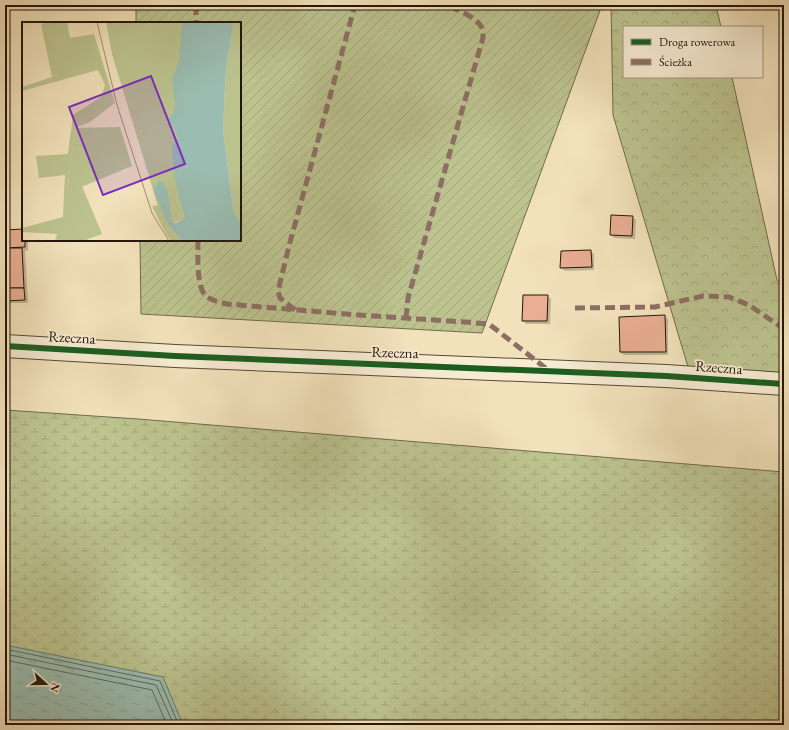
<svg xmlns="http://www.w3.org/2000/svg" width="789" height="730" viewBox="0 0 789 730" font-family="'EB Garamond',serif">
<defs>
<pattern id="forest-crowns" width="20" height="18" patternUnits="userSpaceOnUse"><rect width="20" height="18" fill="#bcc38f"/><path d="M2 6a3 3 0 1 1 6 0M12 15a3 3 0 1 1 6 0" fill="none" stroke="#a1a77a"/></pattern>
<pattern id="wetland-marsh" width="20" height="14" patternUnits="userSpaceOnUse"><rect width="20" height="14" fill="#bcc38f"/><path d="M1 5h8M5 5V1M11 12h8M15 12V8" fill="none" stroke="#a1a77a"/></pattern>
<pattern id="garden-furrows" width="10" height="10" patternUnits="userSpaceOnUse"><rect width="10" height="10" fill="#bcc38f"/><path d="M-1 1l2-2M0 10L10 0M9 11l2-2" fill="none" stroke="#a1a77a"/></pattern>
<pattern id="water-ripples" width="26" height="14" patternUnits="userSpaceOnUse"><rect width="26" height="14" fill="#9bbdb1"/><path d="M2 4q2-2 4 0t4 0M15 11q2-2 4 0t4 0" fill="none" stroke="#85a297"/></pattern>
</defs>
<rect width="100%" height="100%" fill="#f2e2bb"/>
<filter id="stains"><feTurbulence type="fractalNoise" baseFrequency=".005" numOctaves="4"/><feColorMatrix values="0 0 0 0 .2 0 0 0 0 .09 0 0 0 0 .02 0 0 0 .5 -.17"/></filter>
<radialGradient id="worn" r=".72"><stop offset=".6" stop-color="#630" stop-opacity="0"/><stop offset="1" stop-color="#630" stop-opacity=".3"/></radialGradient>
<path fill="url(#forest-crowns)" stroke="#706c4c" d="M611,5H716L721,27H624V77H732L777,280L784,286V374L688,367L613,115Z"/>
<path fill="url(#wetland-marsh)" stroke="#706c4c" d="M5,410L138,419L784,472V725H5Z"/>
<path fill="url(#garden-furrows)" stroke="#706c4c" d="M136,5H602L482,333L141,314L140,240H240V23H136Z"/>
<path fill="url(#water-ripples)" stroke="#6b7a6e" d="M5,645L163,677L181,720L188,725H5Z"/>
<g fill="#0003">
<path d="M632,217L636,220L635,239L614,238L611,235Z"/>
<path d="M23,230V240H28V250L25,251L28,303H10L6,300L5,231Z"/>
<path d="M590,251L594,254V270L565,271L561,268Z"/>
<path d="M547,296L551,299L550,324H526L523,320Z"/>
<path d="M665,316L668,320V355H624L620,352Z"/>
</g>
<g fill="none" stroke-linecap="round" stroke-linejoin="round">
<g stroke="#606a5d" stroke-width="1">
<path d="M5,649L160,681L177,721L181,725"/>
<path d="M5,654L156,685L174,725"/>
<path d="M5,660L152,690L167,725"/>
</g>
</g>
<g fill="#e9ae93" stroke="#241609">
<path d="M611,215L633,216L632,236L610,235Z"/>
<path d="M23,229V240H25V247L5,248V230Z"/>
<path d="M5,248H22L24,288H5Z"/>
<path d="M591,250L592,267L560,268L561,251Z"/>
<path d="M5,288H24L25,300L5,301Z"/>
<path d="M523,295H548L547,321H522Z"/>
<path d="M665,315L666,352H620L619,317Z"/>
</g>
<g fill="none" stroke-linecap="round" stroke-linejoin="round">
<g stroke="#584936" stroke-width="24">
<path id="minor" d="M5,346L175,356L666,376L784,384"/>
</g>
<use href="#minor" stroke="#f7ecd3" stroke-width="22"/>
<g stroke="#8d6e63" stroke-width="5" stroke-dasharray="10 5" stroke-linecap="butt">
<path d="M196,5V23"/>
<path d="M198,240C198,253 196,288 206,296C212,301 220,302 227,304L358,315L465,322L489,324L548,370"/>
<path d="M575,308L655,307L703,296L729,297L749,305L784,329"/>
<path d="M295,310L280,298L278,291L289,246L355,5"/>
<path d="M406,318L408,298L483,38C483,35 483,31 482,28C477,17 455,8 444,5"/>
</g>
<g stroke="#f7ecd3" stroke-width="8">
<path id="cycleway" d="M5,346L175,356L666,376L784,384"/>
</g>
<use href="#cycleway" stroke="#1b5e20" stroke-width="6"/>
</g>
<g text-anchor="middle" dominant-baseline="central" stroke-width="3.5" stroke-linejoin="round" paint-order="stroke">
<g font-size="15" fill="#241609" stroke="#f7ecd3">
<text transform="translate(72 337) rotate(3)">Rzeczna</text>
<text transform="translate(395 352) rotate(2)">Rzeczna</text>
<text transform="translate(719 367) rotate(4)">Rzeczna</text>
</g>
</g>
<g transform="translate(22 22)">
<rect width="219" height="219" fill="#f2e2bb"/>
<path d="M212,0H219V201L212,191L201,109L204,46ZM60,164L80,212L61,219H33L35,212L0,210V206L41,195L42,171ZM138,183L146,202L159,219H149L144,212L130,184Z" fill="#bcc38f"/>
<path d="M27,0H45L48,16L72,12L93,81L68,100L53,106L45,171H42L43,153L17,156L14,134L46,132L51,93L79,75L83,63L76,48L0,69V65L30,55L19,2Z" fill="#bcc38f"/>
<path d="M84,0H196L173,193L142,204L90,32Z" fill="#bcc38f"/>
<path d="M98,105L110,144L45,171L53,106Z" fill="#bcc38f"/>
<path d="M160,0H212L204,46L201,109L212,191L219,201V219H159L146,202L131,167L137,159L141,160L146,171L150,200L154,201L163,196L153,159L150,126L156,115L146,96L152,90L153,81L150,58L157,39Z" fill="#9bbdb1"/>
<path fill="none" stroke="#a09074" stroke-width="1" d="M75,0L95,83L130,191L147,219"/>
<path fill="#7b2cbf" fill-opacity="0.15" stroke="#7b2cbf" stroke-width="2" d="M129,54L163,142L81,173L47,85Z"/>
<rect width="219" height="219" fill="none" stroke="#241609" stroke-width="2"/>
</g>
<rect width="789" height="730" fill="none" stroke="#f2e2bb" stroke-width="20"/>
<rect x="6" y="6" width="777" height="718" fill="none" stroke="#241609" stroke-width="2"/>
<rect x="10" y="10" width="769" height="710" fill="none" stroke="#241609"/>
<rect x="623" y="26" width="140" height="52" fill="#f7ecd3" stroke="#a39682"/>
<rect x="631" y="39" width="20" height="6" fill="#1b5e20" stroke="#a39682"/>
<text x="659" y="46" font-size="12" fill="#241609">Droga rowerowa</text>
<rect x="631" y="59" width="20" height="6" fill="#8d6e63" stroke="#a39682"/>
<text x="659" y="66" font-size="12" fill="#241609">Ścieżka</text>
<g transform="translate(46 684) rotate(111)" stroke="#f7ecd3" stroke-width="3" paint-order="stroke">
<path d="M0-3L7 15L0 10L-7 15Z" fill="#241609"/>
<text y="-6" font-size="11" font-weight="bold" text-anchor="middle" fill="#241609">N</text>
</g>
<rect width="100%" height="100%" filter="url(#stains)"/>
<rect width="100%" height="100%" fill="url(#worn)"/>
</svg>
